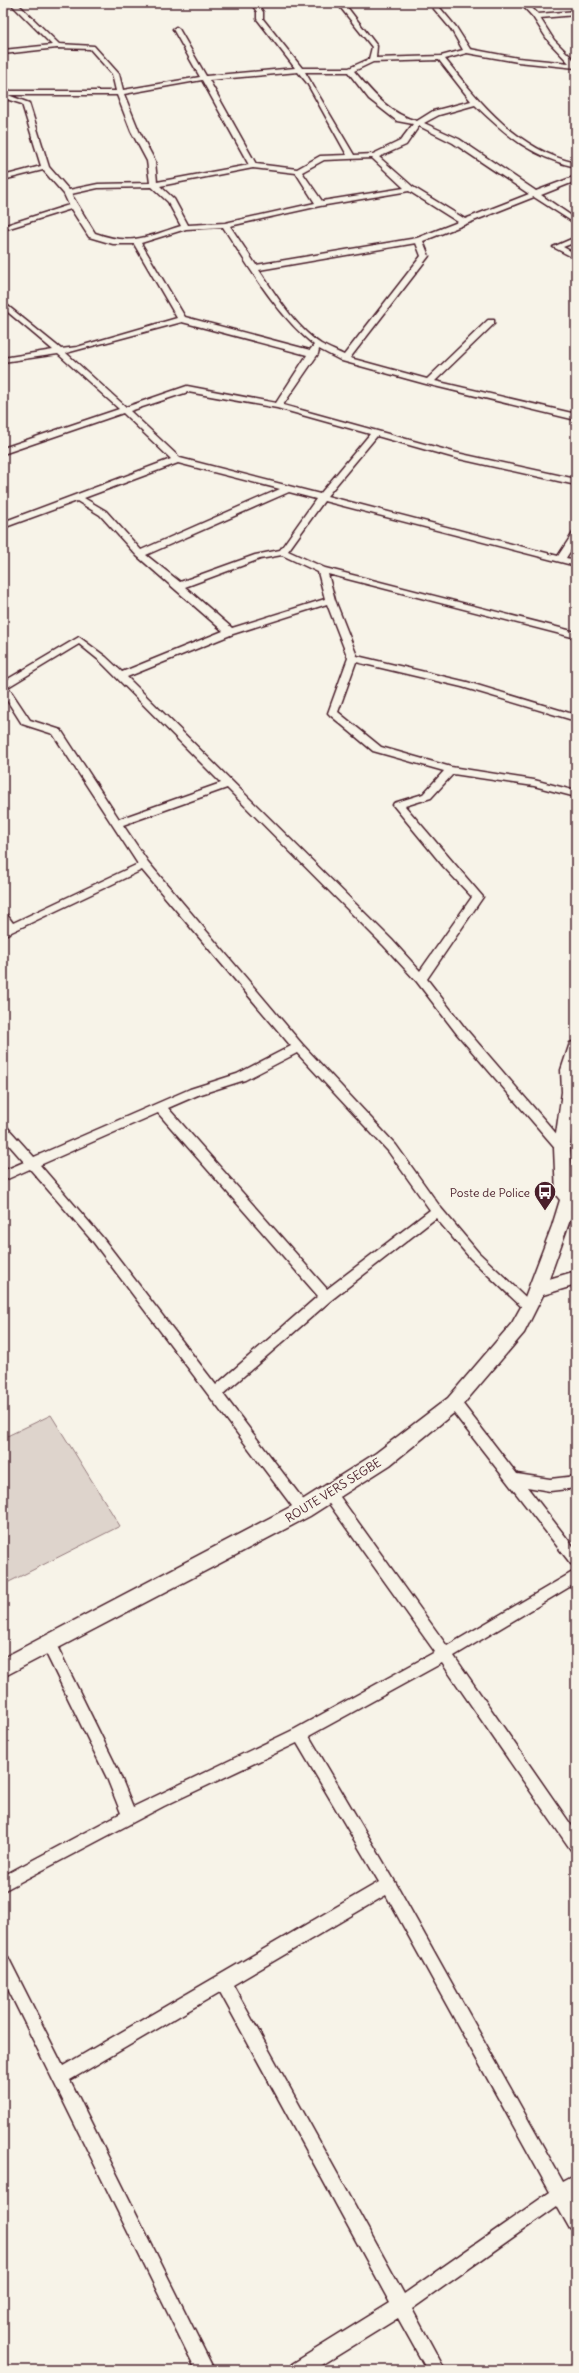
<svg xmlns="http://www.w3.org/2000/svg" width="579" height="2373" viewBox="0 0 579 2373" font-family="Delius,sans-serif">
<rect width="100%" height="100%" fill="#f7f3e8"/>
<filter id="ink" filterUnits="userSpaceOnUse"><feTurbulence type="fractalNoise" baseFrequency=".025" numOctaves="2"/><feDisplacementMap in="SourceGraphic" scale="8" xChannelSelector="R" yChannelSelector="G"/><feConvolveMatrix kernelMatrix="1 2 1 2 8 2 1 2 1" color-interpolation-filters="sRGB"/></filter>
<g filter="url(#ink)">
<path fill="#ded4cc" stroke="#947a7c" d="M51,1415L120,1526L3,1585V1438Z"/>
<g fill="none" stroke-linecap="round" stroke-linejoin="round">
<g stroke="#4a1f2b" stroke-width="3">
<g id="minor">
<path d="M10,3H17L59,44L94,46L119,74L123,90L200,77L173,29L176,27L179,29L206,76L295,68L257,19V12L251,3H257L263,12V19L302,68H349L369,59L372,47L337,3H344L377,46L376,58L441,56L463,50L451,29L429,3H436L456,27L470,49L518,58L569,63L549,42L533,17L520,3H527L538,14L576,11V15L540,18L554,40L576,62V68L518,62L467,53L445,59C481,104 518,150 576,163V167C532,157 507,136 475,105L439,115L424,123L459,139L536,191L576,176V181L541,195L576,219V224L534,197L423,241L429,256L350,358L427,379L488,320H494V324L435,381L576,414V420L426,384L342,361L319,349L318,354L283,405L457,453L576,479V485L455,458L377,436L327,496L558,556L573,533L576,532V542L566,558L576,560V566L324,501L288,551L325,568L576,632V638L328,574L335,600L357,656L467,682L576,715V721L462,687L356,662L338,712L381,747L451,767L534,780L576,791V797L534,786L453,774L431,798L405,806L483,897L427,979L465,1028L566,1145L568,1148L566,1151H558L457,1034L417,982L384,946L227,788L123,825L148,862L302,1044L396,1145L441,1208L478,1252L536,1307L534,1311H526L470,1258L436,1218L330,1301L223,1394L308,1506L310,1510L308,1514L303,1516L298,1514L94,1243L30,1169L3,1181V1171L24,1162L3,1138V1126L7,1127L34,1157L190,1089L237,1074L291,1046L142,870L3,936V914L7,915L13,923L138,864L53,734L22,724L3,694V682L79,637L106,657L122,672L223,631L137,556L100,515L77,501L3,528V522L171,459L123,413L3,454V448L119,409L58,354L3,362V358L53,350L3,308V302L61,349L77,347L177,318L134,244H113L89,237L71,209L3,230V226L69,205L64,194L43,170L3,180V176L41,166L22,104L3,98V91H116L112,74L90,49L57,48L3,54V50L52,45ZM439,60L471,101L433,111L417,121C389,114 372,92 354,71L373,62ZM298,72L307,83L347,155L320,156L297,169L256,164L209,80ZM305,72H348L369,99L397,121L413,124L400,141L373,154L354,155ZM202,80L249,165L157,182L155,161L139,131L124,94ZM8,95H117L131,131L147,161L150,183L98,184L69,190L49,167L29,103ZM419,126L453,143L529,194L465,219L413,187L379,157L406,145ZM372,158L404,188L322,201L302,172L324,160ZM253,168L296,173L315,203L225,223L188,225L174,199L160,186ZM152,187L168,202L181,226C146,237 131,246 95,233L71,194L98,188ZM409,191L458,222L417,238L256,265L230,226L320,206ZM223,227C250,268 275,313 314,345L310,350L185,317L141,243L186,229ZM416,243L421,256L344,355C336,351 328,348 321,344C295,327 276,295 259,270ZM182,322L307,355L276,403L187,386L126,407L66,353ZM188,392L277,408L370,434L320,494L180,458L130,411ZM178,463L280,489L141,550L106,511L84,498ZM289,492L316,499L280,550L255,555L180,582L146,555ZM282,555L318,572L325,599L232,628L185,587L260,559ZM327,604L348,658L328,713L330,715L373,751L444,771L423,794L394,803L393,805L443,866L472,897L420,971L392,940L127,677L233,634ZM79,644L100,661L221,783L119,819L61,730L30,720L8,687ZM297,1053L388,1151L430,1210L327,1289L168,1108L198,1095L245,1080ZM158,1113L318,1296L216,1385L102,1237L40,1165Z"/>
<path d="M576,237V242L563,247L576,254V259L553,247Z"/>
<path d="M454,1398L459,1399L517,1474L550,1479L576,1476V1488L550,1491L527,1487L576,1550V1566L571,1564L449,1407L448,1403L449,1399Z"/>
<path d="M330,1488L335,1490L447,1646L576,1570V1583L454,1656L576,1832V1852L571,1850L442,1663L309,1736L394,1880L563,2182L576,2175V2193L571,2197L576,2207V2231L570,2229L557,2206L412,2309L445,2370H427L398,2318L314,2370H289L292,2364L390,2303L220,1992L70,2080L214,2370H196L3,1979V1954L8,1957L63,2066L379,1882L297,1743L164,1806L3,1891V1876L121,1813L107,1778L42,1645L44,1640L49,1639L54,1640L118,1770L133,1807L295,1729L435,1652L325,1498L323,1494L325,1490ZM386,1895L550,2192L404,2294L233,1985Z"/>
</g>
</g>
<g stroke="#4a1f2b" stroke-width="3">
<path id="secondary" d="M576,1041V1108L570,1148L572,1168L576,1166V1203L549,1279L576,1271V1285L543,1295L524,1333L460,1408L390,1465L310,1516L3,1677V1658L296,1504L376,1453L448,1398L512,1323L522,1305L552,1226L560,1200L556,1195L554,1148L562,1092L561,1070L570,1043Z"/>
</g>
<use href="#minor" fill="#f7f3e8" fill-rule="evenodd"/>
<use href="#secondary" fill="#f7f3e8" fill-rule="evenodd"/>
</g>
</g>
<defs>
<g id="bus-pin" transform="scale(1.15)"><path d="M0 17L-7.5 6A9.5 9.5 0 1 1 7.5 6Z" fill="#4a1f2b" stroke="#f7f3e8"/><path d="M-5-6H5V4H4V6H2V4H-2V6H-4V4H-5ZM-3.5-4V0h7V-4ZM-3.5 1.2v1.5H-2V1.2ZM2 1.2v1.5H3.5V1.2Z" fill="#fff"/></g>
</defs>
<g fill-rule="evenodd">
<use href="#bus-pin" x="545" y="1192"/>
</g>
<g text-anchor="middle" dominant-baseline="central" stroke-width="4" stroke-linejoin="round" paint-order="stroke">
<g font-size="12" fill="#4a1f2b" stroke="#f7f3e8" text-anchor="end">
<text x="530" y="1192">Poste de Police</text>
</g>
<g font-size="12" fill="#4a1f2b" stroke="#f7f3e8">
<text transform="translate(333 1490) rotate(-32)">ROUTE VERS SEGBE</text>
</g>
</g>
<rect width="579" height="2373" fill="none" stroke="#f7f3e8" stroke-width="16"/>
<rect x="8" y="8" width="563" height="2357" fill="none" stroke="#4a1f2b" stroke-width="1.5" filter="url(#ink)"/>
</svg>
